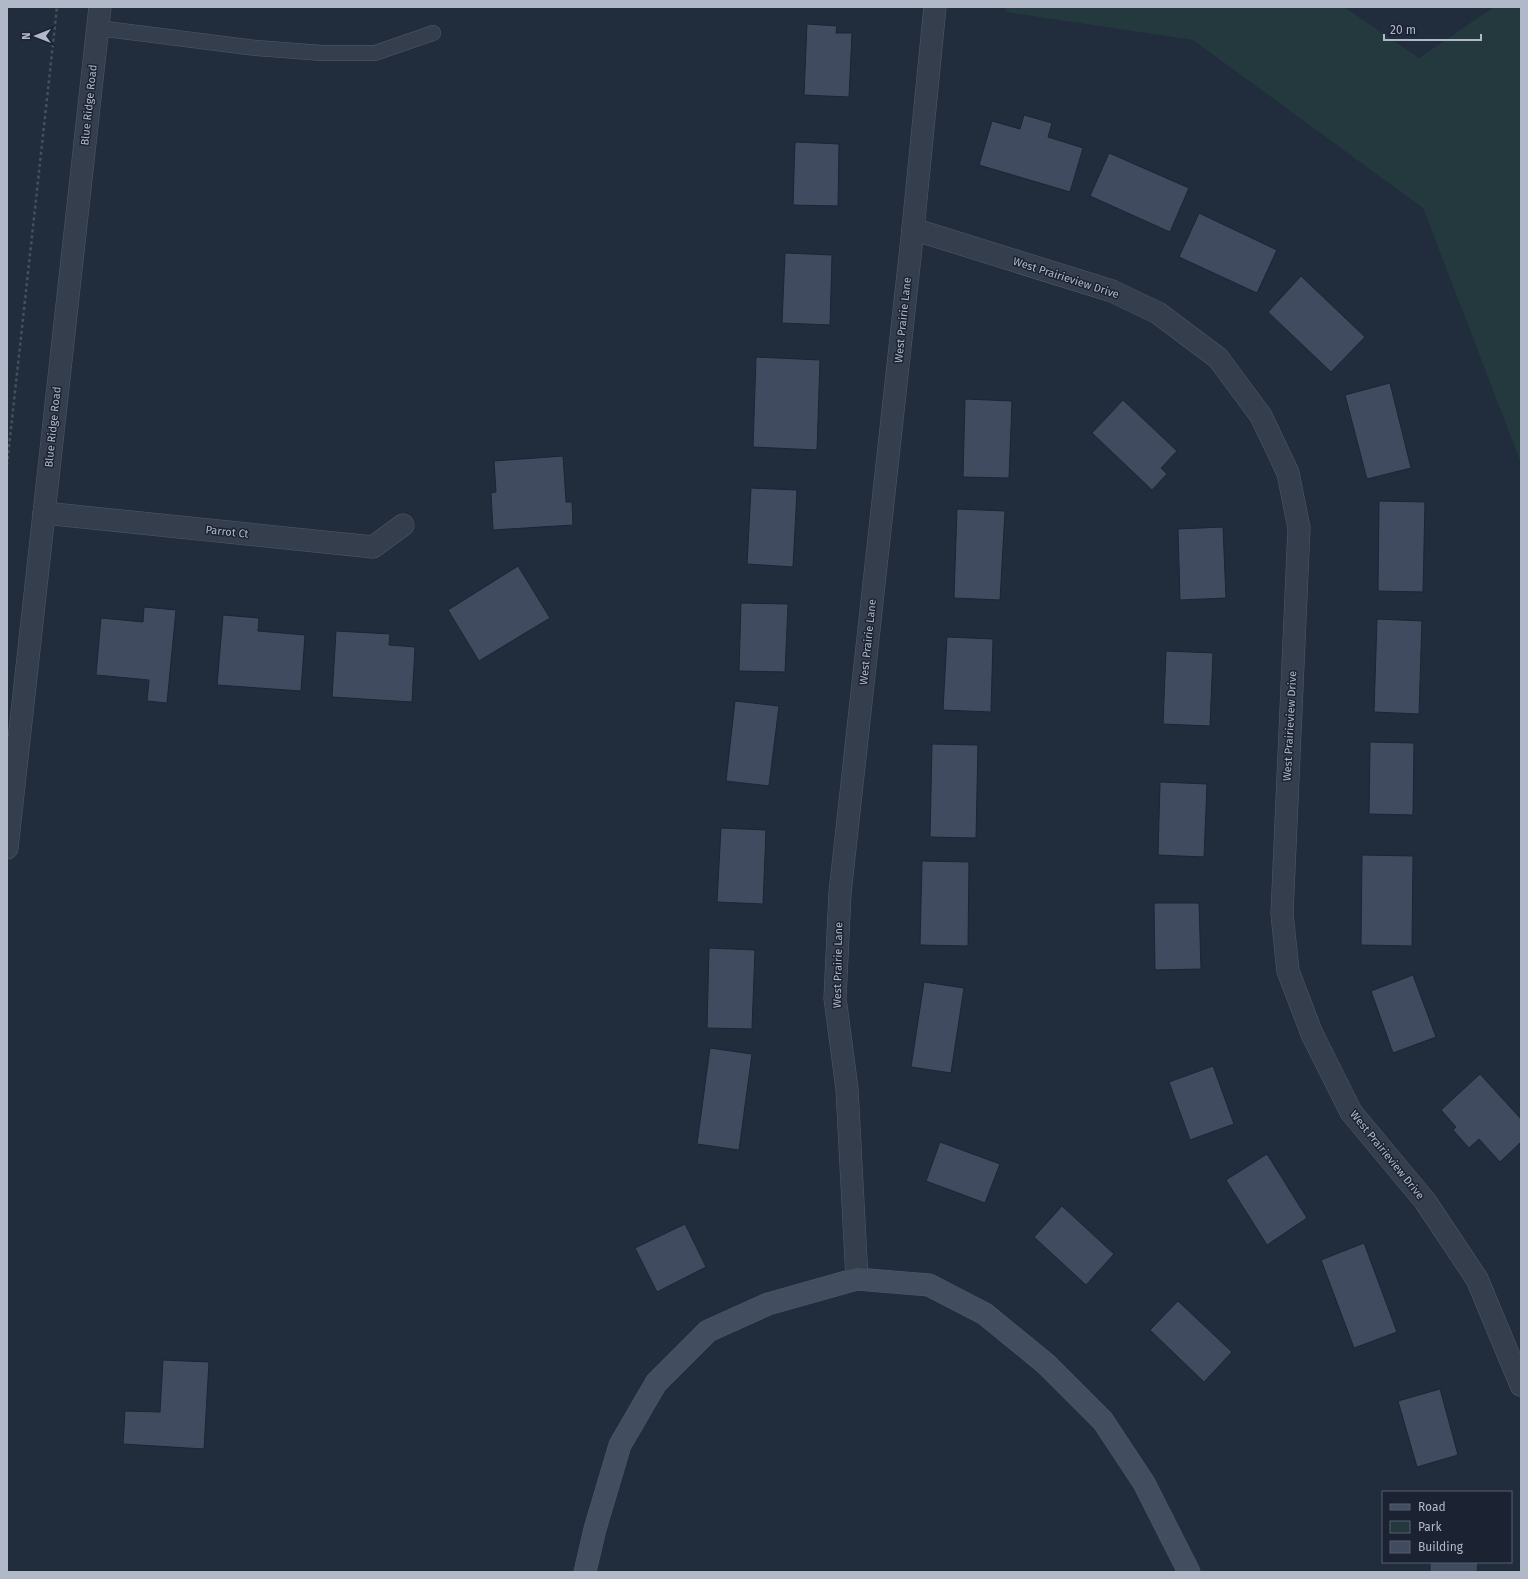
<svg xmlns="http://www.w3.org/2000/svg" width="1528" height="1579" viewBox="0 0 1528 1579" font-family="'Fira Sans',sans-serif">
<rect width="100%" height="100%" fill="#212c3d"/>
<path fill="#23393e" d="M1006,7H1344L1419,58L1494,7H1521V463L1423,208L1193,40L1006,12Z"/>
<g fill="#404b5f" stroke="#1d2534">
<path d="M807,24L837,26L836,33H852L849,97L804,95Z"/>
<path d="M1024,115L1052,123L1048,137L1083,148L1070,192L979,165L992,121L1020,129Z"/>
<path d="M795,142L839,144L838,206L793,205Z"/>
<path d="M1109,153L1189,188L1170,232L1090,196Z"/>
<path d="M1199,213L1277,250L1257,293L1179,257Z"/>
<path d="M785,253L832,255L830,325L782,323Z"/>
<path d="M1301,276L1365,337L1331,372L1268,312Z"/>
<path d="M756,357L820,360L817,450L753,447Z"/>
<path d="M1390,383L1411,468L1367,479L1345,395Z"/>
<path d="M965,399L1012,401L1009,478L963,477Z"/>
<path d="M1123,400L1177,451L1161,468L1167,474L1152,490L1092,433Z"/>
<path d="M563,456L566,502H572L573,525L493,530L491,493L496,492L494,461Z"/>
<path d="M751,488L797,490L793,567L747,564Z"/>
<path d="M1379,501L1425,502L1423,592L1378,591Z"/>
<path d="M957,509L1005,511L1000,600L954,598Z"/>
<path d="M1223,527L1226,598L1180,600L1178,529Z"/>
<path d="M518,566L550,618L479,661L448,610Z"/>
<path d="M741,603L788,604L785,672L739,671Z"/>
<path d="M144,607L176,610L167,703L147,701L149,680L96,675L101,618L143,622Z"/>
<path d="M223,615L259,618L258,631L305,635L301,691L217,685Z"/>
<path d="M1377,619L1422,621L1419,714L1374,712Z"/>
<path d="M336,631L390,634L389,645L415,647L412,702L332,697Z"/>
<path d="M947,637L993,639L991,712L943,710Z"/>
<path d="M1166,651L1213,653L1210,726L1163,724Z"/>
<path d="M735,701L779,706L769,786L726,781Z"/>
<path d="M1370,742L1414,743L1413,815L1369,814Z"/>
<path d="M932,744L978,745L976,838L930,837Z"/>
<path d="M1160,782L1207,784L1204,857L1158,855Z"/>
<path d="M721,828L766,830L763,904L717,902Z"/>
<path d="M1362,855L1413,856L1412,946L1361,945Z"/>
<path d="M922,861L969,862L968,946L920,945Z"/>
<path d="M1154,903H1199L1201,969L1155,970Z"/>
<path d="M709,948L755,950L752,1029L707,1028Z"/>
<path d="M1413,975L1436,1037L1393,1053L1371,991Z"/>
<path d="M924,982L964,988L951,1073L911,1067Z"/>
<path d="M710,1048L752,1054L739,1150L697,1144Z"/>
<path d="M1213,1066L1234,1124L1190,1140L1169,1082Z"/>
<path d="M1480,1074L1521,1119V1142L1500,1162L1479,1139L1469,1148L1453,1130L1456,1127L1441,1110Z"/>
<path d="M940,1142L1000,1164L985,1203L926,1181Z"/>
<path d="M1267,1154L1307,1218L1267,1245L1226,1180Z"/>
<path d="M1062,1206L1114,1254L1086,1285L1034,1237Z"/>
<path d="M685,1224L706,1267L657,1292L635,1248Z"/>
<path d="M1364,1243L1397,1332L1354,1348L1321,1260Z"/>
<path d="M1178,1301L1232,1352L1204,1382L1150,1330Z"/>
<path d="M163,1360L209,1362L204,1449L123,1444L125,1411L160,1412Z"/>
<path d="M1440,1389L1458,1455L1417,1467L1398,1401Z"/>
<path d="M1430,1562H1478L1477,1572H1430Z"/>
</g>
<g fill="none" stroke-linecap="round" stroke-linejoin="round">
<g stroke="#515968" stroke-width="16">
<path id="lane" d="M98,28L256,48L322,53H375L433,33"/>
</g>
<g stroke="#515968" stroke-width="23">
<g id="street">
<path d="M913,229L1112,291L1158,313L1218,358L1261,416L1288,473L1299,528L1282,914L1288,971L1312,1034L1351,1112L1425,1201L1477,1279L1521,1385"/>
<path d="M44,513L373,547L403,525"/>
<path d="M7,848L100,7"/>
<path d="M857,1279L847,1089L835,998L840,893L913,229L935,7"/>
</g>
</g>
<g stroke="#515968" stroke-width="23">
<path id="secondary" d="M585,1572L595,1529L620,1445L656,1383L708,1331L768,1304L857,1279L929,1285L985,1314L1046,1364L1103,1421L1144,1483L1189,1572"/>
</g>
<path stroke="#3e5558" stroke-width="2.5" stroke-dasharray="3 3" stroke-linecap="butt" d="M7,465L57,7"/>
<use href="#lane" stroke="#353e4d" stroke-width="15"/>
<use href="#street" stroke="#353e4d" stroke-width="22"/>
<use href="#secondary" stroke="#434d60" stroke-width="22"/>
</g>
<g text-anchor="middle" dominant-baseline="central" stroke-width="3" stroke-linejoin="round" paint-order="stroke">
<g font-size="11" fill="#b1b9c8" stroke="#1b2332">
<text transform="translate(89 105) rotate(-84)">Blue Ridge Road</text>
<text transform="translate(1066 278) rotate(18)">West Prairieview Drive</text>
<text transform="translate(903 320) rotate(-84)">West Prairie Lane</text>
<text transform="translate(53 427) rotate(-84)">Blue Ridge Road</text>
<text transform="translate(227 532) rotate(6)">Parrot Ct</text>
<text transform="translate(868 642) rotate(-84)">West Prairie Lane</text>
<text transform="translate(1290 726) rotate(-87)">West Prairieview Drive</text>
<text transform="translate(838 965) rotate(-89)">West Prairie Lane</text>
<text transform="translate(1387 1155) rotate(51)">West Prairieview Drive</text>
</g>
</g>
<rect width="1528" height="1579" fill="none" stroke="#b1b9c8" stroke-width="16"/>
<rect x="1382" y="1491" width="130" height="72" fill="#1b2332" stroke="#575f6e"/>
<rect x="1390" y="1504" width="20" height="6" fill="#434d60" stroke="#575f6e"/>
<text x="1418" y="1511" font-size="12" fill="#b1b9c8">Road</text>
<rect x="1390" y="1521" width="20" height="12" fill="#23393e" stroke="#575f6e"/>
<text x="1418" y="1531" font-size="12" fill="#b1b9c8">Park</text>
<rect x="1390" y="1541" width="20" height="12" fill="#404b5f" stroke="#575f6e"/>
<text x="1418" y="1551" font-size="12" fill="#b1b9c8">Building</text>
<g transform="translate(36 36) rotate(270)" stroke="#1b2332" stroke-width="3" paint-order="stroke">
<path d="M0-3L7 15L0 10L-7 15Z" fill="#b1b9c8"/>
<text y="-6" font-size="11" font-weight="bold" text-anchor="middle" fill="#b1b9c8">N</text>
</g>
<path d="M1384 34v6h97v-6" fill="none" stroke="#b1b9c8" stroke-width="2"/>
<text x="1390" y="34" font-size="12" fill="#b1b9c8" stroke="#1b2332" stroke-width="3" paint-order="stroke">20 m</text>
</svg>
